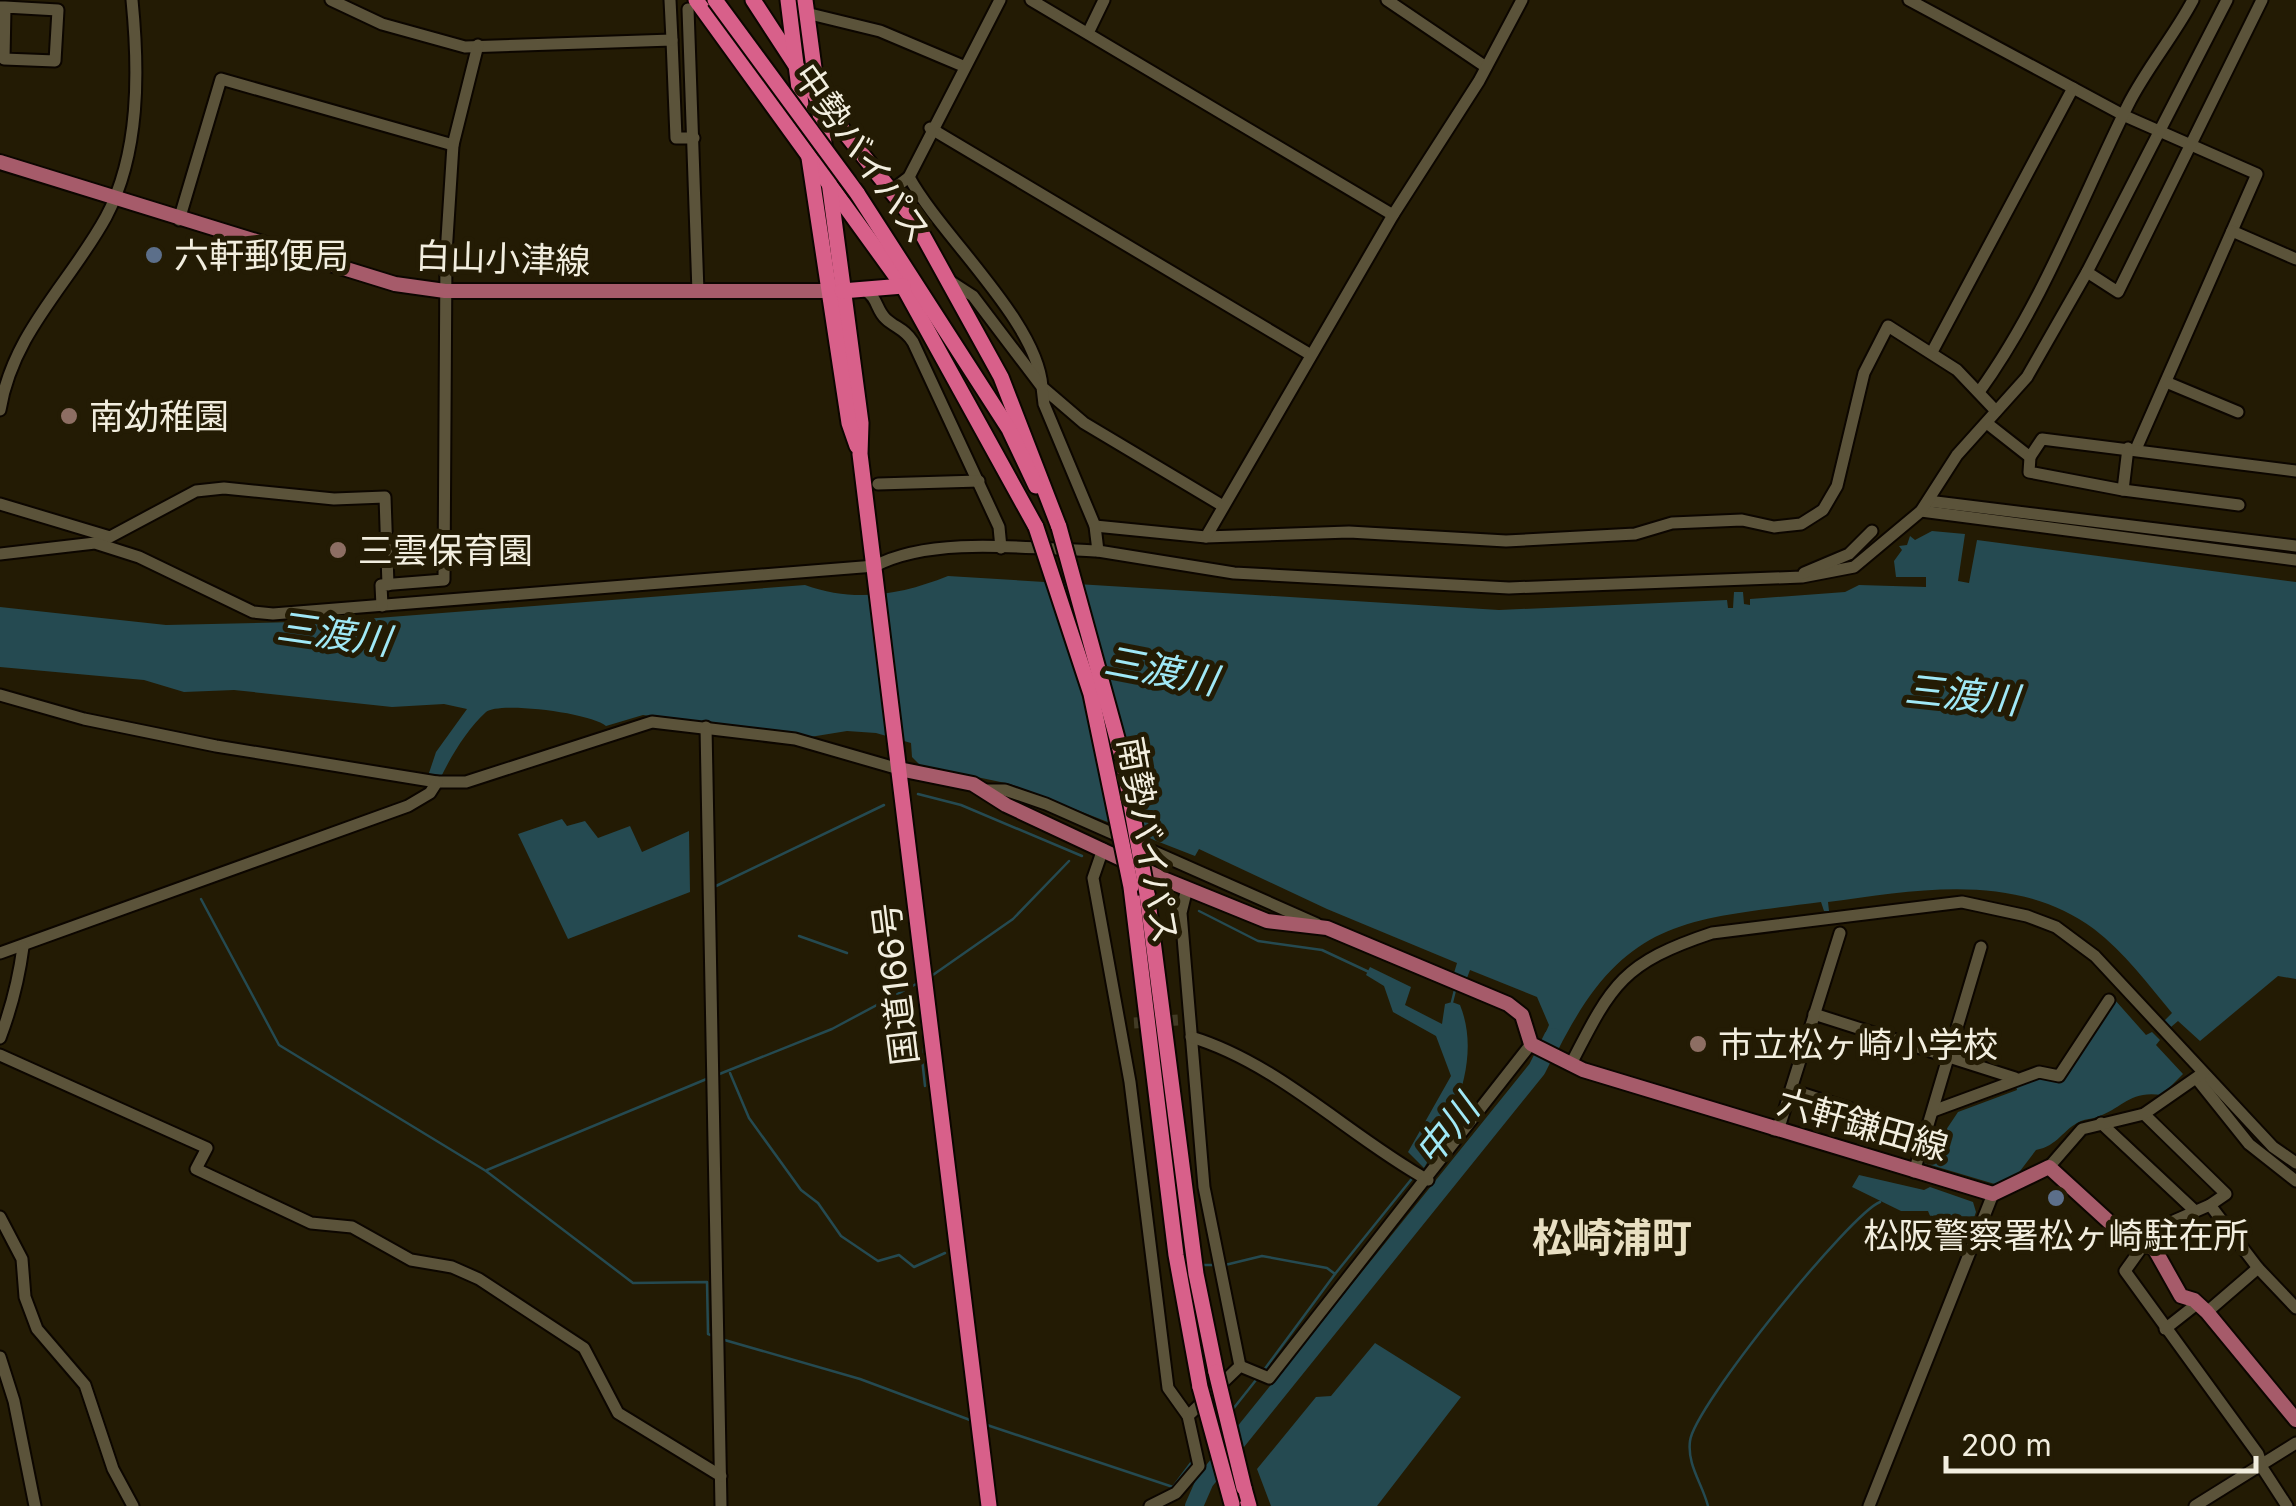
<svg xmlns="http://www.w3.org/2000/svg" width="2296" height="1506" viewBox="0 0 2296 1506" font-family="Inter,'Noto Sans JP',sans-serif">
<rect width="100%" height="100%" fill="#231b04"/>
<g fill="#254a51">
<path d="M1932,531L1965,534L1958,581L1969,583L1977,540L2296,582V979L2278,976L2200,1041L2178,1021L2171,1027L2164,1021L2172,1013C2148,984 2124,952 2094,929C2015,871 1917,890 1828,902L1829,911H1824L1821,902C1686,920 1625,917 1558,1050L1542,1041L1549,1025L1537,997L1470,970L1467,978L1454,973L1457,963L1327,909L1199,849L1195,856L1010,784L920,765L912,757L911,743L876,733L847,731L810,737L643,715L606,726C592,713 499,701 486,712C468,728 451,756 441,777L428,776L436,752L467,709L444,704L392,707L234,690L184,692L144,680L0,667V607L166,625L338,621L805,585C855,603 900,595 948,576L1499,610L1727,600L1728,608H1733L1734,592H1743L1744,604L1750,605V599L1845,592L1859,585L1926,587V577H1896L1894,561L1902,550L1899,546L1907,545L1910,536L1915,540Z"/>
<path d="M562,819L567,826L585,821L598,838L630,826L642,852L689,831L690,892L568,939L518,834Z"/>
<path d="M1370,967L1411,987L1405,1005L1442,1024L1445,1004L1452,1002L1460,1005C1482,1059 1453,1122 1424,1168L1408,1152L1451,1076L1436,1036L1393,1012L1384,986L1366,975Z"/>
<path d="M2115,1000L2146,1035L2152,1032L2160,1040L2156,1045L2183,1074L2162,1095C2129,1090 2123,1108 2097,1117C2092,1119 2086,1119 2081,1121C2063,1129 2058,1146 2036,1150L2017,1175L1998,1185L1924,1163L1931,1137L1944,1133L1958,1112L2017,1090L2016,1086L2038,1078L2063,1081Z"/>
<path d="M1859,1175L1924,1190L1930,1187L1973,1202L1976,1212L1962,1253L1951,1236L1935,1228L1928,1211H1901L1852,1187Z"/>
<path d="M1375,1343L1461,1397L1377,1506H1271L1257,1469L1316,1397L1331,1396Z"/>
</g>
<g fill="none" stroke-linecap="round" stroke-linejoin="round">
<g stroke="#254a51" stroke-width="2.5">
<path d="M918,794L961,805L1082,856"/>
<path d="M716,886L884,805"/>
<path d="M201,899L279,1045L486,1171L633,1283L707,1282L708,1334L714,1336"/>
<path d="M1199,911L1258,941L1322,950L1369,972"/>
<path d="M799,936L847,953"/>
<path d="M930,977L1013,919L1069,861"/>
<path d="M1452,1002L1456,986"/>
<path d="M886,1004L921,1049L925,1086"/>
<path d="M730,1073L749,1118L801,1190L818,1203L841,1236L878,1261L899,1255L914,1267L945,1253"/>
<path d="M717,1075L832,1029L918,983"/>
<path d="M487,1170L709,1078"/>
<path d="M1200,1265H1217"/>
<path d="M1225,1265L1262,1256L1327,1268L1335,1274L1414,1176"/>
<path d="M721,1339L860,1379L970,1420"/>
<path d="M1264,1370L1335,1274"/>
<path d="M1233,1409L1256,1380"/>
<path d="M987,1425L1173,1487L1191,1463"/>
<path d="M1708,1506C1702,1483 1687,1465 1690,1441C1694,1406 1851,1213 1880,1202"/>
</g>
<path stroke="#254a51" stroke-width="18" d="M1194,1506L1205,1481L1537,1069L1553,1037"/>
<path stroke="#423b25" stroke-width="11" stroke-dasharray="11 5.5" stroke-linecap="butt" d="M1134,1023L1179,1020"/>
<g stroke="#0c0600" stroke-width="15">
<g id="minor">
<path d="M331,0L382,24L465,47L672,40L676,138H694"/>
<path d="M670,0L672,40"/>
<path d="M1031,0L1393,215"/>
<path d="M1387,0L1486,67"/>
<path d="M1909,0L2125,116L2257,174L2136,449"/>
<path d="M0,7H5L58,10L55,61L4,59L5,7"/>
<path d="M688,9L698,292"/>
<path d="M806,13L880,31L963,66"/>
<path d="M1088,33L1104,0"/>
<path d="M930,128L1311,355"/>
<path d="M909,177C941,236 1038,322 1042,387L1084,423L1223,506"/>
<path d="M892,190L909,177L1000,0"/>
<path d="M179,220L221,79L453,145"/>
<path d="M2232,231L2296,259"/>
<path d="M2087,272L2118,292L2262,0"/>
<path d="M865,290C878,298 876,310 886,319C896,328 905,329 913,342L999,527L1001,548"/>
<path d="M1932,352L2073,88"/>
<path d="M2166,382L2238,412"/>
<path d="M1979,392C2042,305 2081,200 2128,105C2146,69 2174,36 2193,0"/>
<path d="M0,410C13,332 70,283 106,217C140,153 139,71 132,0"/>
<path d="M1988,424L2030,457L2042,439L2296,471"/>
<path d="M2128,448L2123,490L2239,505"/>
<path d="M2030,457L2029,472L2123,490"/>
<path d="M878,484L979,481"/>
<path d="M1928,501L2296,546"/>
<path d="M0,504L110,537L196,491L224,488L334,499L385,497L388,585"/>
<path d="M1921,511L2296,560"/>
<path d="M1095,526L1206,537L1349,532L1506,541L1635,534L1672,523L1742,520L1774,527L1801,524L1823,510L1837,486L1864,373L1888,326L1957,370L1996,411"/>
<path d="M1206,537L1393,215L1479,81L1522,0"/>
<path d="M1098,551L1234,573L1509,588L1802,577L1854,567L1921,511L1957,455L2027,377L2087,272L2227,0"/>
<path d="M0,554L95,543L139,557L253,612L273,614L875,566C933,535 1033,549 1098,551L1095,526L1044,404L1042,387L973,296L950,281"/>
<path d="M1804,573L1849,554L1872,531"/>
<path d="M382,606L381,585L444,580L446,254L453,145L478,45"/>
<path d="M0,695L84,719L216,746L437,782H466L652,722L795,739L899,769"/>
<path d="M706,727L721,1506"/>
<path d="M984,790H1005L1046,804L1317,924"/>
<path d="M1103,849L1093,878L1130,1082L1168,1388L1188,1416"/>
<path d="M1187,888L1181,913L1204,1187L1240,1366"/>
<path d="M0,953L408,806L430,793L437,782"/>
<path d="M1814,1014L2015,1078"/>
<path d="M1191,1037C1278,1063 1350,1137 1428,1180"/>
<path d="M0,1038C11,1009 19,978 23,947"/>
<path d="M0,1055L207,1148L196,1169L311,1223L352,1227L411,1260L452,1267L479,1279L584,1348L618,1413L721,1476"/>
<path d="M1571,1064C1612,984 1622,963 1712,933L1962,902L2027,916L2056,927L2095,956L2273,1147L2296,1163"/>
<path d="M2197,1079L2249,1144L2296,1181"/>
<path d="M1791,1090L1926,1133"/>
<path d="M1933,1111L2039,1072L2059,1076L2109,1000"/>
<path d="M2144,1114L2226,1194L2210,1205"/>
<path d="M2101,1123L2195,1211"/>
<path d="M1774,1130L1781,1121L1840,933"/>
<path d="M2049,1167L2082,1129L2144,1114L2203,1073"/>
<path d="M1914,1172L1981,947"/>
<path d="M0,1217L22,1259L25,1297L37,1329L85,1385L113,1469L133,1506"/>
<path d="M2207,1312L2258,1268"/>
<path d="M2165,1329L2198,1303"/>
<path d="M0,1357L14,1401L35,1506"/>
<path d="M1150,1506L1176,1493L1199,1466L1188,1416L1240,1366L1269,1378L1531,1044"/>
<path d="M1869,1506L1993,1194"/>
<path d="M2195,1506L2296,1443"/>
<path d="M2287,1506L2263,1469L2258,1454L2125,1271L2155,1229L2210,1205L2258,1268L2296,1308"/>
</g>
</g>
<g stroke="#0c0600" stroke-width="18">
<g id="major">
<path d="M0,162L395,284L445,291H840"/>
<path d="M899,769L973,784L1006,805L1166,880L1267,921L1327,928L1508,1004L1522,1015L1531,1044L1583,1070L1993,1194L2049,1167L2129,1240L2154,1248L2181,1296L2194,1300L2207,1312L2296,1420"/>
</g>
</g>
<g stroke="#0c0600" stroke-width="19">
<g id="highway">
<path d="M696,0L903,286L1036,527"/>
<path d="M753,0L815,95L915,221L1001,377L1059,527"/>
<path d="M788,0L803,121"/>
<path d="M805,0L861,423L860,454L989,1506"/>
<path d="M809,158L849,423L857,446"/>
<path d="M857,193L1009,429L1036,486"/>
<path d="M842,291L903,286"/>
<path d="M1131,887L1176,1255L1200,1387"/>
<path d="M1147,894L1196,1274L1216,1372"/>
<path d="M1244,1488L1249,1506"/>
</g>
</g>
<use href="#minor" stroke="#5b533a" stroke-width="11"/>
<use href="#major" stroke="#a65b6a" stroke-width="14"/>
<use href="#highway" stroke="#d8608a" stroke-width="15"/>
<g stroke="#0c0600" stroke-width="19" stroke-linecap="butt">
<g id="highway-bridge">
<path d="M715,0L857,193"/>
<path d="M1036,527L1091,694L1131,887"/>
<path d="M1059,527L1123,760L1147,894"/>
<path d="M1216,1372L1244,1488"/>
<path d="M1200,1387L1232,1504"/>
</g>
</g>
<use href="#highway-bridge" stroke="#d8608a" stroke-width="15"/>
</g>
<g fill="#5c6f8a" stroke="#231b04" stroke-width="4">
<circle cx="154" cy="255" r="10"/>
<circle cx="2056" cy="1198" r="10"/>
</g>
<g fill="#8d6e63" stroke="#231b04" stroke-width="4">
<circle cx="69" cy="416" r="10"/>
<circle cx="338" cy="550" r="10"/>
<circle cx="1698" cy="1044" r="10"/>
</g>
<g text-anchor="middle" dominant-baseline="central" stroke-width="10" stroke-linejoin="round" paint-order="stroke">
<g font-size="35" fill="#f2eedf" stroke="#231b04">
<text transform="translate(863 153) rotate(55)">中勢バイパス</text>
<text transform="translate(503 258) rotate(2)">白山小津線</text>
<text transform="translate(1149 840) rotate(80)">南勢バイパス</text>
<text transform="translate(895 984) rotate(-97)">国道166号</text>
<text transform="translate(1863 1124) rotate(16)">六軒鎌田線</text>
</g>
<g font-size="35" fill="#f2eedf" stroke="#231b04" text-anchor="start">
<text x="174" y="255">六軒郵便局</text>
<text x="89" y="416">南幼稚園</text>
<text x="358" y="550">三雲保育園</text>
<text x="1718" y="1044">市立松ヶ崎小学校</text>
<text x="2056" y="1235" text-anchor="middle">松阪警察署松ヶ崎駐在所</text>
</g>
<g font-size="38" font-style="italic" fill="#a0e8f6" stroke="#231b04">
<text transform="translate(334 633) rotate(8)">三渡川</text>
<text transform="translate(1161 670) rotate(11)">三渡川</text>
<text transform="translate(1962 694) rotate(6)">三渡川</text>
<text transform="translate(1446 1130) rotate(-51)">中川</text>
</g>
<g font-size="40" font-weight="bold" fill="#e8dfc2" stroke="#231b04">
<text x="1612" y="1237">松崎浦町</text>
</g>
</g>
<path d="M1946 1456v15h310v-15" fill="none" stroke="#f2eedf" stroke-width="5"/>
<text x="1961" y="1456" font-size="30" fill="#f2eedf" stroke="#231b04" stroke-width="8" paint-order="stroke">200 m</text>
</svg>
